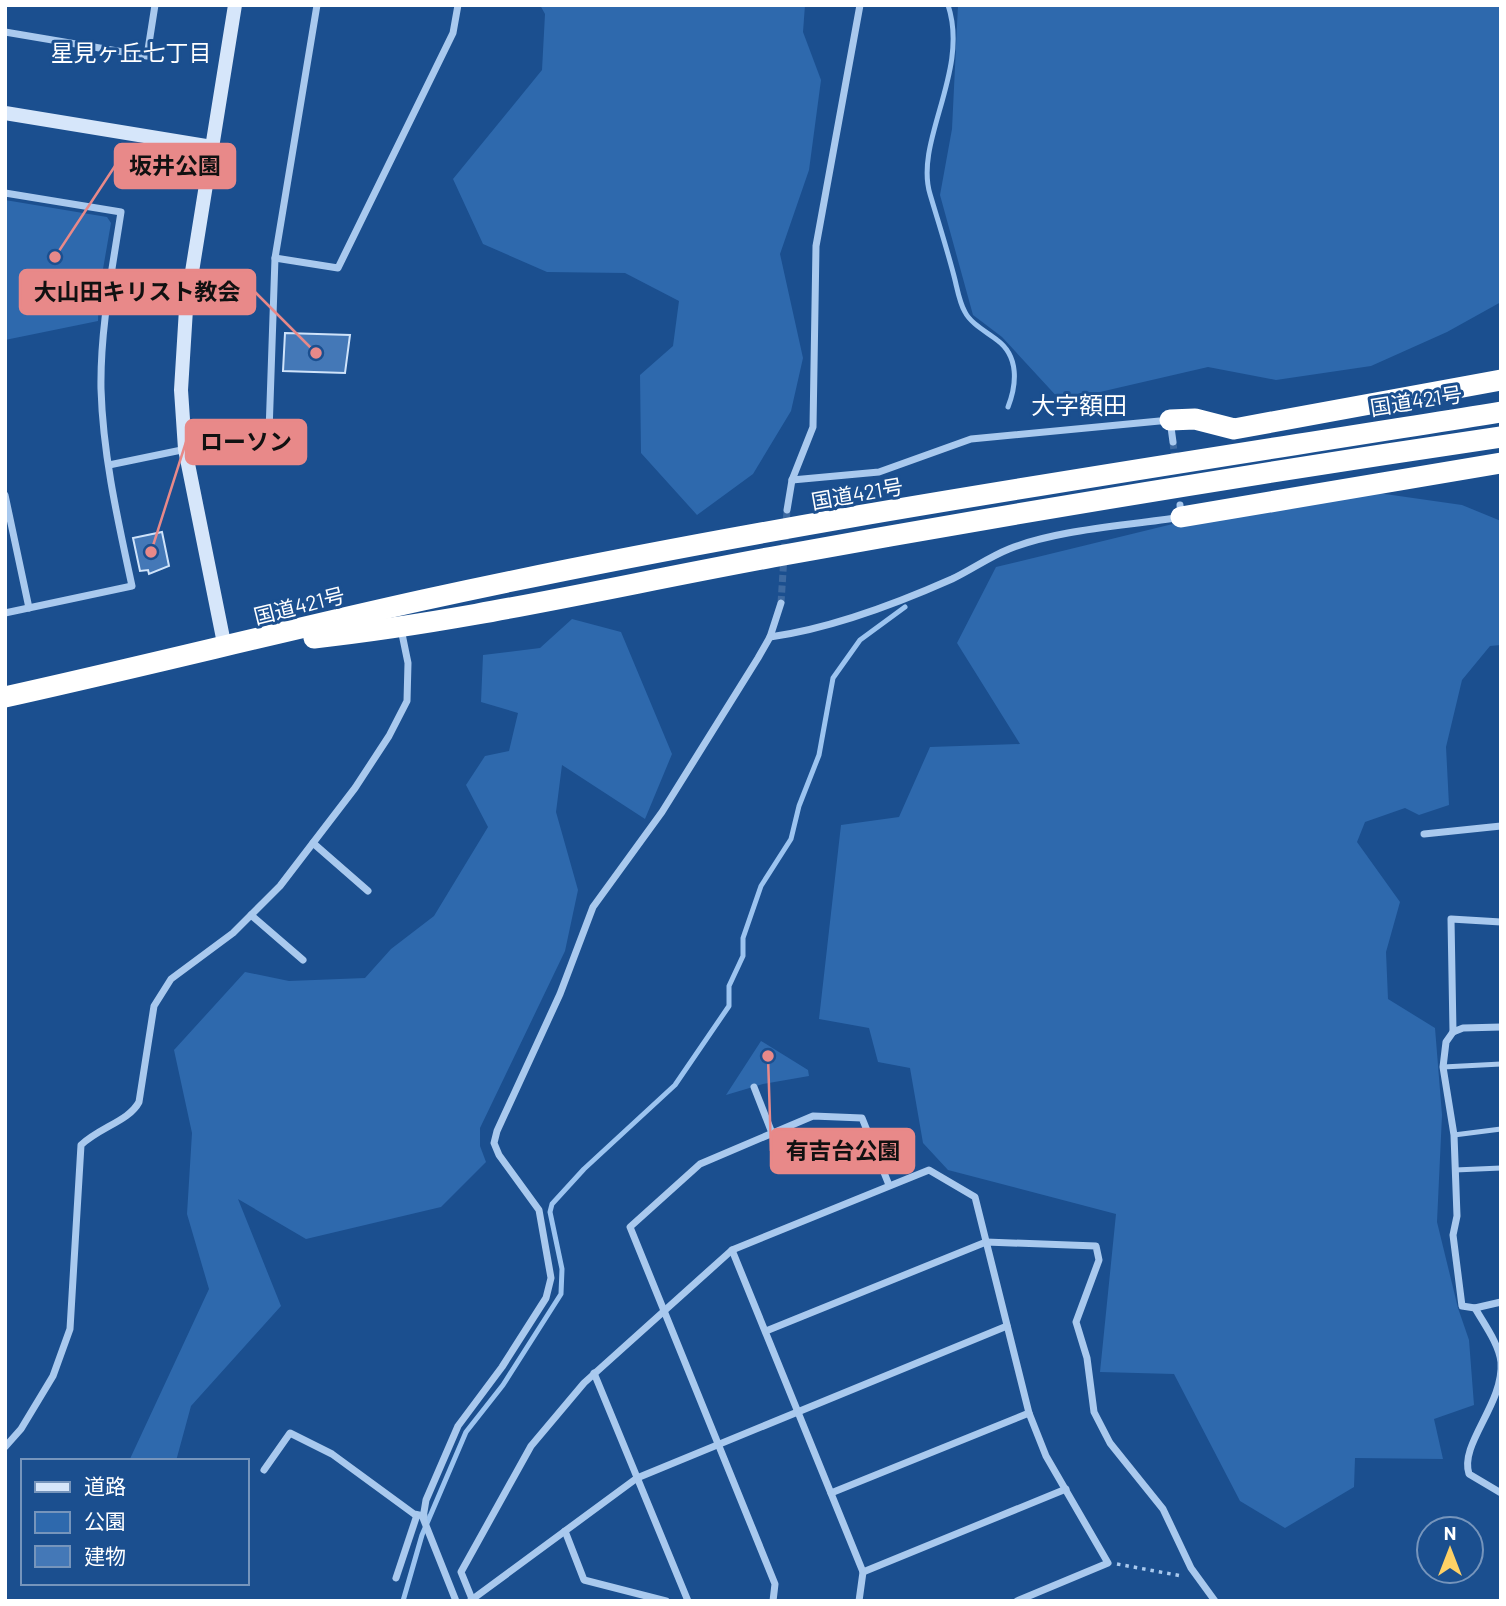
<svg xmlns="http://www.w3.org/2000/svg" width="1506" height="1606" viewBox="0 0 1506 1606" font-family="Barlow,'Noto Sans JP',sans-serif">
<rect width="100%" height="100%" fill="#1b4f8f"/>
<g fill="#2e69ad">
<path d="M540,5H805L803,32L821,80L809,170L780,254L803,358L791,411L753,474L697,515L641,453L640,375L673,346L679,301L625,273L547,272L483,244L453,179L542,70L545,14Z"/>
<path d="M958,5H1501V302L1447,332L1371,366L1276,380L1208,367L1061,401L1002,337L973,315L940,195L952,129Z"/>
<path d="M5,200L107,217L111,223L99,292L98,321L5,340Z"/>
<path d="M1364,491L1462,505L1501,521V645L1490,646L1462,680L1446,747L1449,805L1419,815L1405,808L1365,822L1357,842L1400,902L1386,952L1388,999L1435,1028L1442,1115L1437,1222L1458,1308L1469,1340L1474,1405L1434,1419L1443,1459L1355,1458L1354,1487L1285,1528L1240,1501L1174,1374L1100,1372L1116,1214L948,1170L923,1143L910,1068L878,1062L869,1028L819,1019L841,825L899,817L930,747L1020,744L957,643L996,567L1185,521Z"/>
<path d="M572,619L621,632L672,754L645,819L562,765L556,812L578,890L565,951L480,1128V1146L486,1162L441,1207L306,1239L238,1199L281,1306L191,1406L176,1461H129L209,1289L187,1214L192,1133L174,1050L245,972L289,981L365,978L391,949L434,916L488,827L466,785L485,756L509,751L518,713L481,702L483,655L540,648Z"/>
<path d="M761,1041L808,1070L809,1076L763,1084L726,1095Z"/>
</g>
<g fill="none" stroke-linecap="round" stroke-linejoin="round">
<g stroke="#9cc4f0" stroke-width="5">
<path d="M948,5C970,71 914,141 930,194C938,221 947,249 954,276C957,287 959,302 965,312C971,324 987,332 997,340C1019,356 1017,384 1008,407"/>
<path d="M403,1601L422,1535L466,1432L503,1385L561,1294L562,1269L550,1212L552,1204L584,1169L675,1085L729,1006V986L743,956V938L761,886L791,839L799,806L819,755L833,678L860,640L905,607"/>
</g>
</g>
<g fill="#4478b7" stroke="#cfe3fa" stroke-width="2">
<path d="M285,333L350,335L345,373L283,371Z"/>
<path d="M162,532L169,566L149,574L148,570L140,571L133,538Z"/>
</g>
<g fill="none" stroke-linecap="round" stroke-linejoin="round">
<g stroke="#3d69a0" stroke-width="7" stroke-dasharray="7 3.5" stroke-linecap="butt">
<path d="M1173,442L1175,462"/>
<path d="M781,603L787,510"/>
</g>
<path stroke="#a9c9ee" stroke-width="3.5" stroke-dasharray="3.5 5" stroke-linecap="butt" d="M1117,1564L1182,1576"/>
<g stroke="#a9c9ee" stroke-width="5">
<path d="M1443,1067L1501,1064"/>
<path d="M1454,1135L1501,1129"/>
<path d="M1455,1170L1501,1168"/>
</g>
<g stroke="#a9c9ee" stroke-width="7">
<path d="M5,32L147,56L155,5"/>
<path d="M5,193L121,212C112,271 100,330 101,389C103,456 118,521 132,586L5,613"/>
<path d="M275,258L338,268L453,33L458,5"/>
<path d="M109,465L269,432L275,258L317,5"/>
<path d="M792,480L879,472L971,439L1170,420L1173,442"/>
<path d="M5,495L29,608"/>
<path d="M787,510L792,480L813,427L816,246L860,5"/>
<path d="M770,637C828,629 898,603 952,579C971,570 989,557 1009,549C1059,529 1127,526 1181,517L1180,505"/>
<path d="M1424,834L1501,826"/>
<path d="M313,843L368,891"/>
<path d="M251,915L303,960"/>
<path d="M1501,922L1451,919L1453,1032L1463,1028L1501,1027"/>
<path d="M1453,1032L1446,1042L1443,1067L1454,1135L1457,1216L1453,1235L1462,1306L1475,1308"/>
<path d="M754,1087L772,1133"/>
<path d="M732,1250L863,1572L859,1601"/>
<path d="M1501,1302L1475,1308C1484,1324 1499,1344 1501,1362C1504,1404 1459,1444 1469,1474L1501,1493"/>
<path d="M766,1331L986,1242L1096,1246L1099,1260L1076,1322L1087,1358L1094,1412L1110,1443L1163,1509L1191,1568L1215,1601"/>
<path d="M594,1373L688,1601"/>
<path d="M5,1447L21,1429L53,1376L70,1329L81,1145C100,1127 129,1121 139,1102L154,1006L171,979L233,933L280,886L355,788L389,736L407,701L408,663L401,629"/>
<path d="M264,1470L290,1433L332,1454L414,1514L424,1516"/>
<path d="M831,1493L1029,1413"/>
<path d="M565,1531L584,1580L666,1601"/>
<path d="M863,1572L1066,1489"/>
<path d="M396,1578L417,1515"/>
<path d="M472,1599L461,1572L531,1446L584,1383L732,1250L929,1170L975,1197L1029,1413L1046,1456L1108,1563L1017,1601"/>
<path d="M456,1601L423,1518L426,1500L458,1426L502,1367L546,1298L551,1278L539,1210L499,1155L494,1143L497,1131L560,994L593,907L662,812L758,658L770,637L781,603"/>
<path d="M470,1601L637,1478L1007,1326"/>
<path d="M773,1601L775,1584L630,1227L700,1164L813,1116L862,1118L889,1185"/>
</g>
<g stroke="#d6e6fa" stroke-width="14">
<path d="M5,113L212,147"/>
<path d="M225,648L185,449L181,390L186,309L235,5"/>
</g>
<g stroke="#fff" stroke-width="21">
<path d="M1170,420L1195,419L1234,429L1501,380"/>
<path d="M1181,517L1501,463"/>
<path d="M314,638C469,621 620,585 773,557C1015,513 1257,473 1501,437"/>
<path d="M5,697C145,666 283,631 423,600C779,522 1141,470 1501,412"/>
</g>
</g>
<g text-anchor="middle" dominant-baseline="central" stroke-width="6" stroke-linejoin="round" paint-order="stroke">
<g font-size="21" fill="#fff" stroke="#1b4f8f">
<text transform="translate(1416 400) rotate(-9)">国道421号</text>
<text transform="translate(857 493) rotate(-10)">国道421号</text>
<text transform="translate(299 605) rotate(-14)">国道421号</text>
</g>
<g font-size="23" fill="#fff" stroke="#1b4f8f">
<text x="131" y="52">星見ヶ丘七丁目</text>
</g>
<g font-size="24" fill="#fff" stroke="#1b4f8f">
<text x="1079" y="404">大字額田</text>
</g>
</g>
<path fill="none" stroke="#e88989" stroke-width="2.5" d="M55 257L115 166M316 353L255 292M151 552L186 442M768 1056L771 1151"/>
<g fill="#e88989" stroke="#1b4f8f" stroke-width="2.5">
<circle cx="55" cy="257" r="7"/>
<circle cx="316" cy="353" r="7"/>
<circle cx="151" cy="552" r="7"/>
<circle cx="768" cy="1056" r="7"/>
</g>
<g fill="#e88989" stroke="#e88989" stroke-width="2.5">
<rect x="115" y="144" width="120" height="44" rx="7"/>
<rect x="20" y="270" width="235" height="44" rx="7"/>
<rect x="186" y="420" width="120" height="44" rx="7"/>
<rect x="771" y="1129" width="143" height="44" rx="7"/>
</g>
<g font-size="23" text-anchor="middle" font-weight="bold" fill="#111">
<text x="175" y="174">坂井公園</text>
<text x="137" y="300">大山田キリスト教会</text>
<text x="246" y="450">ローソン</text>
<text x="843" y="1159">有吉台公園</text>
</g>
<rect width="1506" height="1606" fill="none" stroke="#ffffff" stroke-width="14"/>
<rect x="21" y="1459" width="228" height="126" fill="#1b4f8f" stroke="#7695bc" stroke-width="2"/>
<rect x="35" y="1482" width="35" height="10" fill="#d6e6fa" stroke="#7695bc" stroke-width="2"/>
<text x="84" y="1494" font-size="21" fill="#ffffff">道路</text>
<rect x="35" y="1512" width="35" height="21" fill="#2e69ad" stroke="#7695bc" stroke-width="2"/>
<text x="84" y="1529" font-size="21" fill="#ffffff">公園</text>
<rect x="35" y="1546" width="35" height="21" fill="#4478b7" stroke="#7695bc" stroke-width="2"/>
<text x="84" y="1564" font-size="21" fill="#ffffff">建物</text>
<g transform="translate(1450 1550)"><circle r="33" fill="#1b4f8f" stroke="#7695bc" stroke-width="2"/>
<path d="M0-5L12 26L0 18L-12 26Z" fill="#ffd166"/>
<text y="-10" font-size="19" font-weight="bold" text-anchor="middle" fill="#ffffff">N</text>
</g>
</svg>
